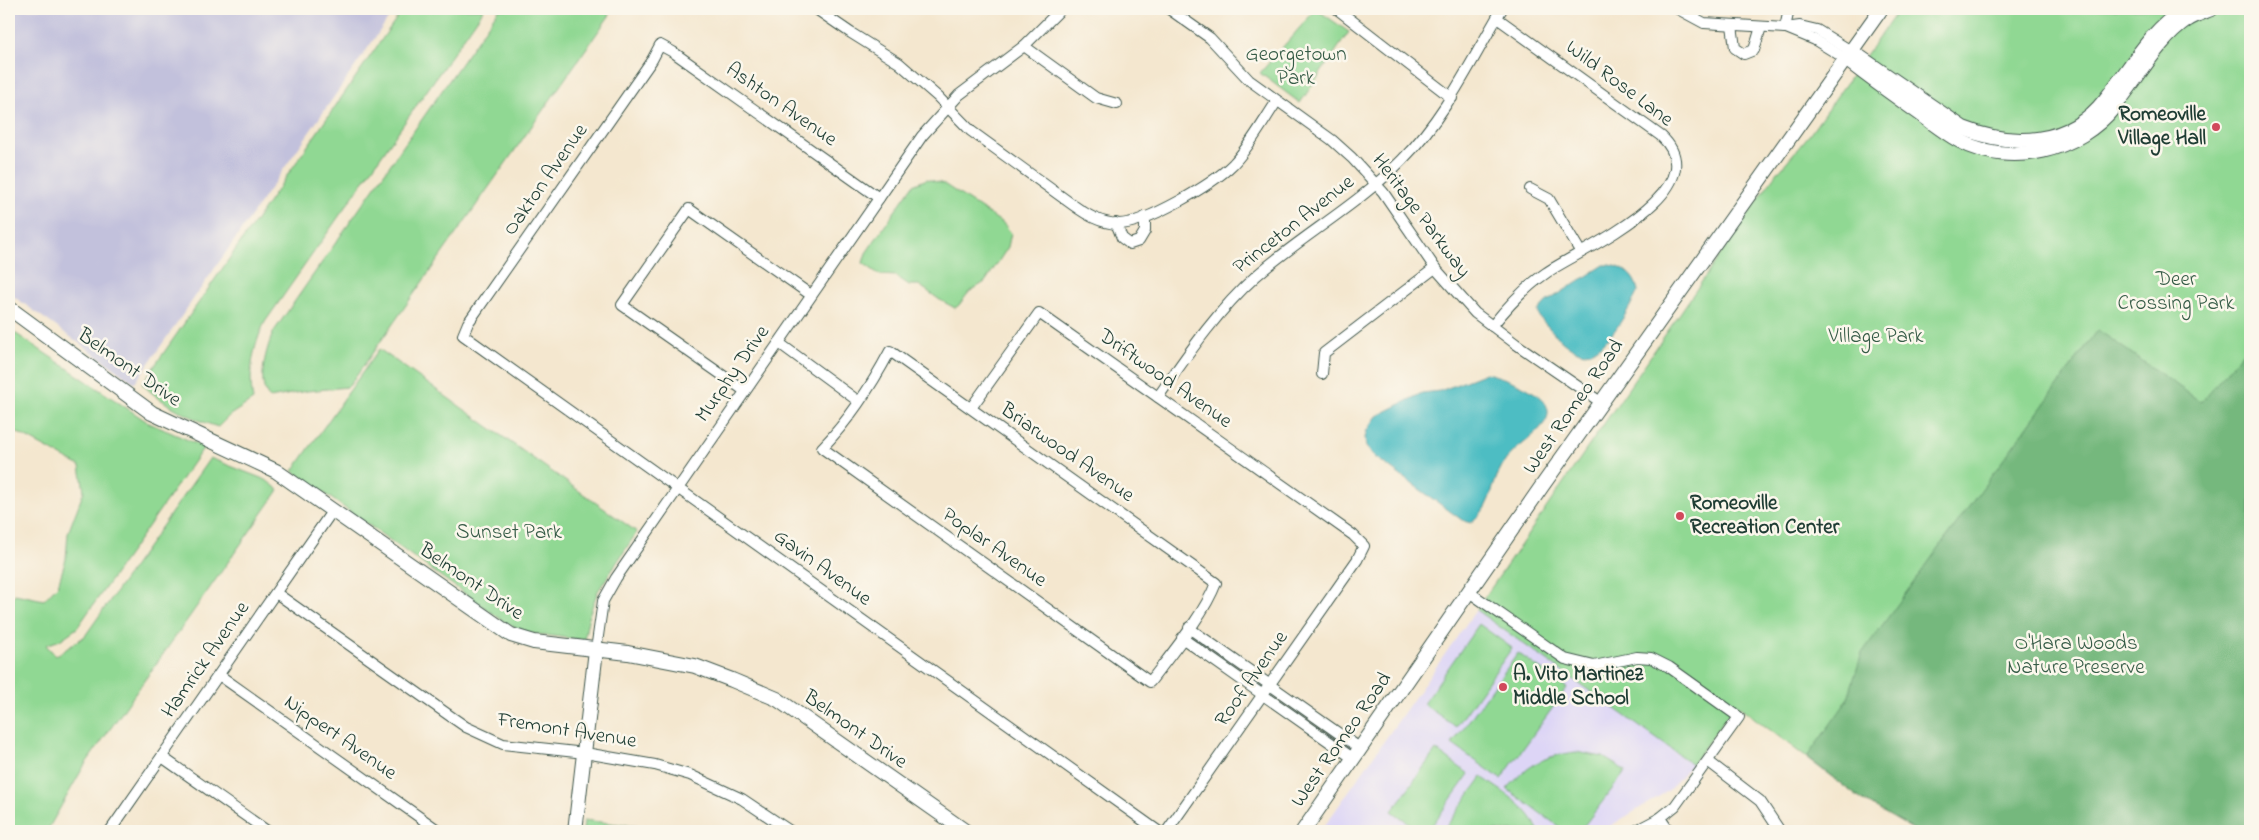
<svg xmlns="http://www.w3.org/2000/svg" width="2259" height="840" viewBox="0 0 2259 840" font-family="'Indie Flower',sans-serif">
<rect width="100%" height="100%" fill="#fbf7ec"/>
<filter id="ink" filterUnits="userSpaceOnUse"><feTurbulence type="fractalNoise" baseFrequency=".02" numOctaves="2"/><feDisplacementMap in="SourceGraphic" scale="10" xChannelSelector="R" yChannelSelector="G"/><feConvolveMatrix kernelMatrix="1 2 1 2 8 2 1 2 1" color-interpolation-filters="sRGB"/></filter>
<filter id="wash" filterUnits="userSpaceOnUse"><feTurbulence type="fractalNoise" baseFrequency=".0096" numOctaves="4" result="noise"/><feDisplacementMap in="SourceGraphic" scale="20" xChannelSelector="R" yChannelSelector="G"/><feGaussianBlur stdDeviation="1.12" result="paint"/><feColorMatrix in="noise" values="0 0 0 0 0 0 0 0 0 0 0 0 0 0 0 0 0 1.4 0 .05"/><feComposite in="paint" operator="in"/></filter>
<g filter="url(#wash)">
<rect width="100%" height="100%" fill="#f4e7cf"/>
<path fill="#ddd5f6" d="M1476,610L1692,764L1668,791L1602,831H1321Z"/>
<path fill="#c2c1dc" d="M9,9H395L135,383L9,293Z"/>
<g fill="#90d893" stroke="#588a64">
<path d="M403,9H484L265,322C253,346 248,373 253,400L230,415L218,427C192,419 162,404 142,384Z"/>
<path d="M499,9H614L350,385L347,387L307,391L270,398C255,385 267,346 274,331Z"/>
<path d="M1316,9L1349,32L1300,103L1260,73Z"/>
<path d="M1899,9H2250V831H1916L1862,800L1736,704L1692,764L1476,610L1773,178L1810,134Z"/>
<path d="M927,179L944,184L1004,224L1011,233L1008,247L985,282L969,292L959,305L955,308L940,300L919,285H909L896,276L880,275L863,263L866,253L913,185Z"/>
<path d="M9,329L149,423L204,447L77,628L60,640L46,645L56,656L85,636L210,458L266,480L279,490L84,766L47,831H9V603L15,594L44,600L58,585L66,559L68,533L84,491L80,466L9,428Z"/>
<path d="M379,349L637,532L598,591L589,615L584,640L528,633L506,623L293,471Z"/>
<path d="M1479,624L1512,648L1456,727L1423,704Z"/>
<path d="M1518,653L1567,688L1501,779L1452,744Z"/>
<path d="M1436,750L1469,774L1428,831H1420L1392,811Z"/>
<path d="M1576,752L1603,757L1626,771L1580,831H1565L1507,789C1531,763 1541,757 1576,752Z"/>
<path d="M1482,777C1502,792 1530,806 1538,831H1443Z"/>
<path d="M584,820L669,830L672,831H583Z"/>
</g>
<path fill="#74b87d" stroke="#4a7a58" d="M2098,330L2201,402L2250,344V831H1916L1862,800L1807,757L1847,701L1862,653Z"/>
<g fill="#4ebdc3" stroke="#367d7c">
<path d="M1604,265C1620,264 1635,274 1638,291C1630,307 1603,360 1580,352C1564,346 1551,330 1539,317L1538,311L1546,302Z"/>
<path d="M1486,373C1504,377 1562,396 1545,422C1535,437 1517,446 1506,460C1494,475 1493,497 1482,512C1479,516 1474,519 1471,523L1462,520L1375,457L1366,447L1365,438L1367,430L1377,416L1422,393L1440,391Z"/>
</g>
</g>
<g filter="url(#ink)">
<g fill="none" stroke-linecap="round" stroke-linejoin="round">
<g stroke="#3f564b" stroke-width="12">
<g id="street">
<path d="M816,9L851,33L899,63L938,97L971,131L1073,205C1087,215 1100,223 1118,224C1146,224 1213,184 1233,164C1250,146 1263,122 1277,101"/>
<path d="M1169,9L1210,38L1249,80L1332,140L1352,158L1383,192L1435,268L1475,313L1516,344L1602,403"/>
<path d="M1337,9L1452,98"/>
<path d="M1678,9L1704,23L1785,28L1800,26L1817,30L1851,51"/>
<path d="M1732,25L1735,48L1744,54L1754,50L1761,27"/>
<path d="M1785,28L1789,9"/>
<path d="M1786,28L1815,40L1846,59"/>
<path d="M1024,46L1096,98L1117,104"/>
<path d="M1530,189L1549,199L1580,251"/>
<path d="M879,198L673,52L660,45L652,60L468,323L463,335L1158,831"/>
<path d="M1116,223L1122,238L1130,244L1139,241L1145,231V217"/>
<path d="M1492,326C1508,306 1524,288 1546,273C1579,250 1720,191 1661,136L1497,18"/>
<path d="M779,343L858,401"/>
<path d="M890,351L1216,583C1204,615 1171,654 1150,682L822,448C848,421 872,385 890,351Z"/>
<path d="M1322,374L1324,353L1435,268"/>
<path d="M745,391L622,305L689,209L811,295"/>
<path d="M1158,397C1188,354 1217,311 1256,276C1303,235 1358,205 1402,160C1446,116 1471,61 1502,9"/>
<path d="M971,408L1039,313L1353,535L1364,546L1357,560L1167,831"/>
<path d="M1469,592L1565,659L1594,666L1637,657L1651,658L1669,667L1739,717L1675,806L1660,818L1635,831"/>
<path d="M276,593L453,718L466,727L503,744L585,753L655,765L690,775L742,799L790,831"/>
<path d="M1189,628L1361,749"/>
<path d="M1182,638L1354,759"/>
<path d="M596,650L603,601L616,578L922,136L959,95L1024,46L1061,9"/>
<path d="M219,675L439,831"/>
<path d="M162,757L267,831"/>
<path d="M1709,762L1760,801L1780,831"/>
<path d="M1660,818L1669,831"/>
<path d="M110,831L333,510"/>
</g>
</g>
<g stroke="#3f564b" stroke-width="16">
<g id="secondary">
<path d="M1851,51L1963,128C2013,148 2069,146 2105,100C2131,68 2149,31 2185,9"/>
<path d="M1846,59C1871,79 1897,97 1922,115C1934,124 1947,134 1960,141C2011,168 2079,151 2114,107C2138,79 2156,41 2187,20C2194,15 2204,12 2211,9"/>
<path d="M9,308L152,413L276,471L511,635L534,642L628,653L695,666L732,680L777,699L965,831"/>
<path d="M575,831L596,650"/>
<path d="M1303,831L1542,486L1881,9"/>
</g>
</g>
<use href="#street" stroke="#fff" stroke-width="10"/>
<use href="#secondary" stroke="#fff" stroke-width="14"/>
</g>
</g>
<g fill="#d1495b" stroke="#fbf7ec" stroke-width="2">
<circle cx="2216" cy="127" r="5"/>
<circle cx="1680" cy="516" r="5"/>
<circle cx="1503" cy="687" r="5"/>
</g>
<g text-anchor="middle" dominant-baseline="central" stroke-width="5" stroke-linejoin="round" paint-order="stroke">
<g font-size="21" fill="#365c47" stroke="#fbf7ec">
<text x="1296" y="55">Georgetown<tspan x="1296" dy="24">Park</tspan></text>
<text x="2176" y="280">Deer<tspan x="2176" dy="24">Crossing Park</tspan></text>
<text x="1876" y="337">Village Park</text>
<text x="509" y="533">Sunset Park</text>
<text x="2076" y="644">O'Hara Woods<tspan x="2076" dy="24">Nature Preserve</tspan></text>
</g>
<g font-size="21" fill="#1f3d34" stroke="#fbf7ec">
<text transform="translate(1619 84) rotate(37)">Wild Rose Lane</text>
<text transform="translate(781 105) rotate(35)">Ashton Avenue</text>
<text transform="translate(546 180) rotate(-55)">Oakton Avenue</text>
<text transform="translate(1421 216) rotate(53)">Heritage Parkway</text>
<text transform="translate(1294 225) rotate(-38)">Princeton Avenue</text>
<text transform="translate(129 368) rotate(35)">Belmont Drive</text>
<text transform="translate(733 374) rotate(-55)">Murphy Drive</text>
<text transform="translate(1165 379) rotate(35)">Driftwood Avenue</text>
<text transform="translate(1574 407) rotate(-55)">West Romeo Road</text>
<text transform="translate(1067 453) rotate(35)">Briarwood Avenue</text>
<text transform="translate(994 548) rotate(35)">Poplar Avenue</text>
<text transform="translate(822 568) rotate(36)">Gavin Avenue</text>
<text transform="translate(471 582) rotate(34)">Belmont Drive</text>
<text transform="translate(206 660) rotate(-55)">Hamrick Avenue</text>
<text transform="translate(1252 679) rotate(-55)">Roof Avenue</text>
<text transform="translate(855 730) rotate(35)">Belmont Drive</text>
<text transform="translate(567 731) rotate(9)">Fremont Avenue</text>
<text transform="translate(340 738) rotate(35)">Nippert Avenue</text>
<text transform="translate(1342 740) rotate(-55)">West Romeo Road</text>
</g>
<g font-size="21" font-weight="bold" fill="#1f3d34" stroke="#fbf7ec" text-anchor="start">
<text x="2206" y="115" text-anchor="end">Romeoville<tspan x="2206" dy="24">Village Hall</tspan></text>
<text x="1690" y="504">Romeoville<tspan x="1690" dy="24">Recreation Center</tspan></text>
<text x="1513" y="675">A. Vito Martinez<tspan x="1513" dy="24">Middle School</tspan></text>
</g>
</g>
<rect width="2259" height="840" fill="none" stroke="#fbf7ec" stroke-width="30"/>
</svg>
